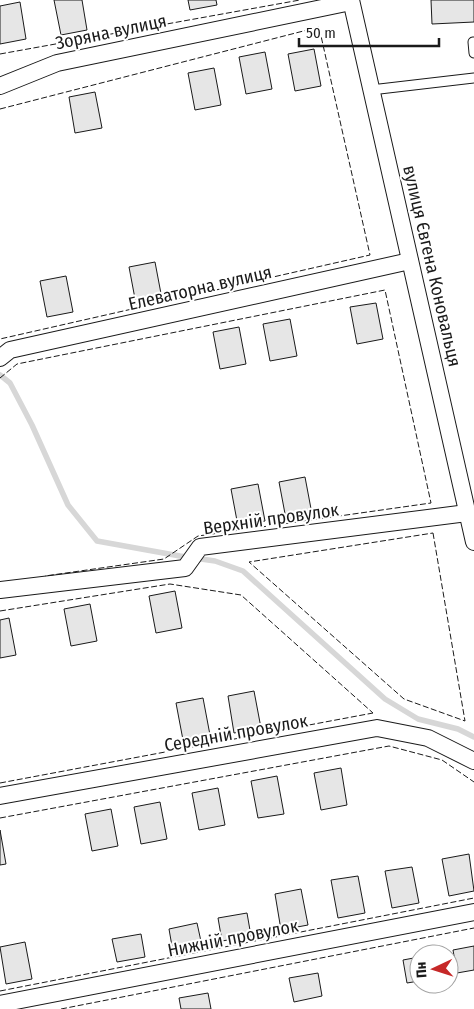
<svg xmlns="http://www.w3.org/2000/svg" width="474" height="1009" viewBox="0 0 474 1009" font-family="'Fira Sans Condensed',sans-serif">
<rect width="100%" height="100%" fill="#fff"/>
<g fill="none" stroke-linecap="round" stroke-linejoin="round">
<path stroke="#d7d7d7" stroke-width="5.5" d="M0,375L10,383L32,425L68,505L97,541L180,556L215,561L243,571L385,699L418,719L458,729L474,737"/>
</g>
<g fill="#e6e6e6" stroke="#1a1a1a">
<path d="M54,0H82L87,30L61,35Z"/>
<path d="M188,0H216L217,5L190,10Z"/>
<path d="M431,0H474V22L432,24Z"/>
<path d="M20,2L26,39L0,44V6Z"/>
<path d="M314,49L321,86L295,91L288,54Z"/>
<path d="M265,52L272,89L246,94L239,57Z"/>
<path d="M214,68L221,105L195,110L188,73Z"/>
<path d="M95,92L102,128L75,133L69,97Z"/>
<path d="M155,262L162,299L136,304L129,267Z"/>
<path d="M66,276L73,312L47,317L40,281Z"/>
<path d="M376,303L383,339L357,344L350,307Z"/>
<path d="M290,319L297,356L270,361L263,324Z"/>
<path d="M239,327L246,364L220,369L213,332Z"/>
<path d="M305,477L312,514L286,519L279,482Z"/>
<path d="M258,484L265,521L238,526L231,489Z"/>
<path d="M175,591L182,628L156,633L149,596Z"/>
<path d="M90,604L97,641L71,646L64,609Z"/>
<path d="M9,618L16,655L0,658V620Z"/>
<path d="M254,691L261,728L234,733L228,696Z"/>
<path d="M203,698L210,735L183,740L176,703Z"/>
<path d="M341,768L347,805L321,810L314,773Z"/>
<path d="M277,776L284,814L258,818L251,781Z"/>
<path d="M218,788L225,825L199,830L192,793Z"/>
<path d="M160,802L167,839L141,844L134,807Z"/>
<path d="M111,809L118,846L92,851L85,814Z"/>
<path d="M0,830L6,864L0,865Z"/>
<path d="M469,854L474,891L449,896L442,859Z"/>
<path d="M412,867L419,903L392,908L385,871Z"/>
<path d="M358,876L365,913L338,918L331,880Z"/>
<path d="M301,889L308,925L281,930L275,894Z"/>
<path d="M247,913L251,936L222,941L218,918Z"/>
<path d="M197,923L202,946L173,952L169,929Z"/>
<path d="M141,934L145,957L117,962L112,939Z"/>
<path d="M25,942L32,979L6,984L0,947Z"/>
<path d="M474,946V970L457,973L453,950Z"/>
<path d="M419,957V981L407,983L403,960Z"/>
<path d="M318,973L322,996L294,1002L289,978Z"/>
<path d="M208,993L211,1009H181L179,998Z"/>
</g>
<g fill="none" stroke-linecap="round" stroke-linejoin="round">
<g stroke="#1a1a1a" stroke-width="11">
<g id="service">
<path d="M473,42L474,53"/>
<path d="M371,90L474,78"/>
</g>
</g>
<g stroke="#1a1a1a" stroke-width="18">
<g id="minor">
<path d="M351,0L474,542"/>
<path d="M0,86L57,63L351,2"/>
<path d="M0,358L10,350L410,261"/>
<path d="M0,590L185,568L200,547L467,513"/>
<path d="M0,796L377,728L428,738L474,761"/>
<path d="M0,1004L474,912"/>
</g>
</g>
<use href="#service" stroke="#fff" stroke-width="9"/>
<use href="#minor" stroke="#fff" stroke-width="16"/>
<g stroke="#1a1a1a" stroke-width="1" stroke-dasharray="6 2.5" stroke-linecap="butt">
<path d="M0,54L300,0"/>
<path d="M0,109L319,27L370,255L0,339"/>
<path d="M0,378L17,364L385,290L431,503L198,536L164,559L45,576"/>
<path d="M433,533L465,721L404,699L249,562Z"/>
<path d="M0,611L170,584L241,595L373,713"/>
<path d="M0,783L373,713"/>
<path d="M0,818L389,746L442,760L474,782"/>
<path d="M0,991L474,898"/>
<path d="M61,1009L474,928"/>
</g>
</g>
<g text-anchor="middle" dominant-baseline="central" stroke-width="4" stroke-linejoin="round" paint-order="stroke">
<g font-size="18" fill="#1a1a1a" stroke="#fff">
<text transform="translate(111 32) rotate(-12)">Зоряна вулиця</text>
<text transform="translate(432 266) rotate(77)">вулиця Євгена Коновальця</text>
<text transform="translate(200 288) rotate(-13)">Елеваторна вулиця</text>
<text transform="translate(271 519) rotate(-8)">Верхній провулок</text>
<text transform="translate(236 733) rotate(-10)">Середній провулок</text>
<text transform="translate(233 938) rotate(-11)">Нижній провулок</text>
</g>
</g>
<g transform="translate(434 969) rotate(266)"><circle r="24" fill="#ffffff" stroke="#a3a3a3"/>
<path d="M0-4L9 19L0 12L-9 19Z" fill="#c62828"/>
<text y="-8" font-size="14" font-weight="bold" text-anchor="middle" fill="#1a1a1a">Пн</text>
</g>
<path d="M299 38v8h140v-8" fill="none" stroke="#1a1a1a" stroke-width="2.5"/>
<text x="306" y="38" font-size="15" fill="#1a1a1a" stroke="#ffffff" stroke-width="4" paint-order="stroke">50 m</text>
</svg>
